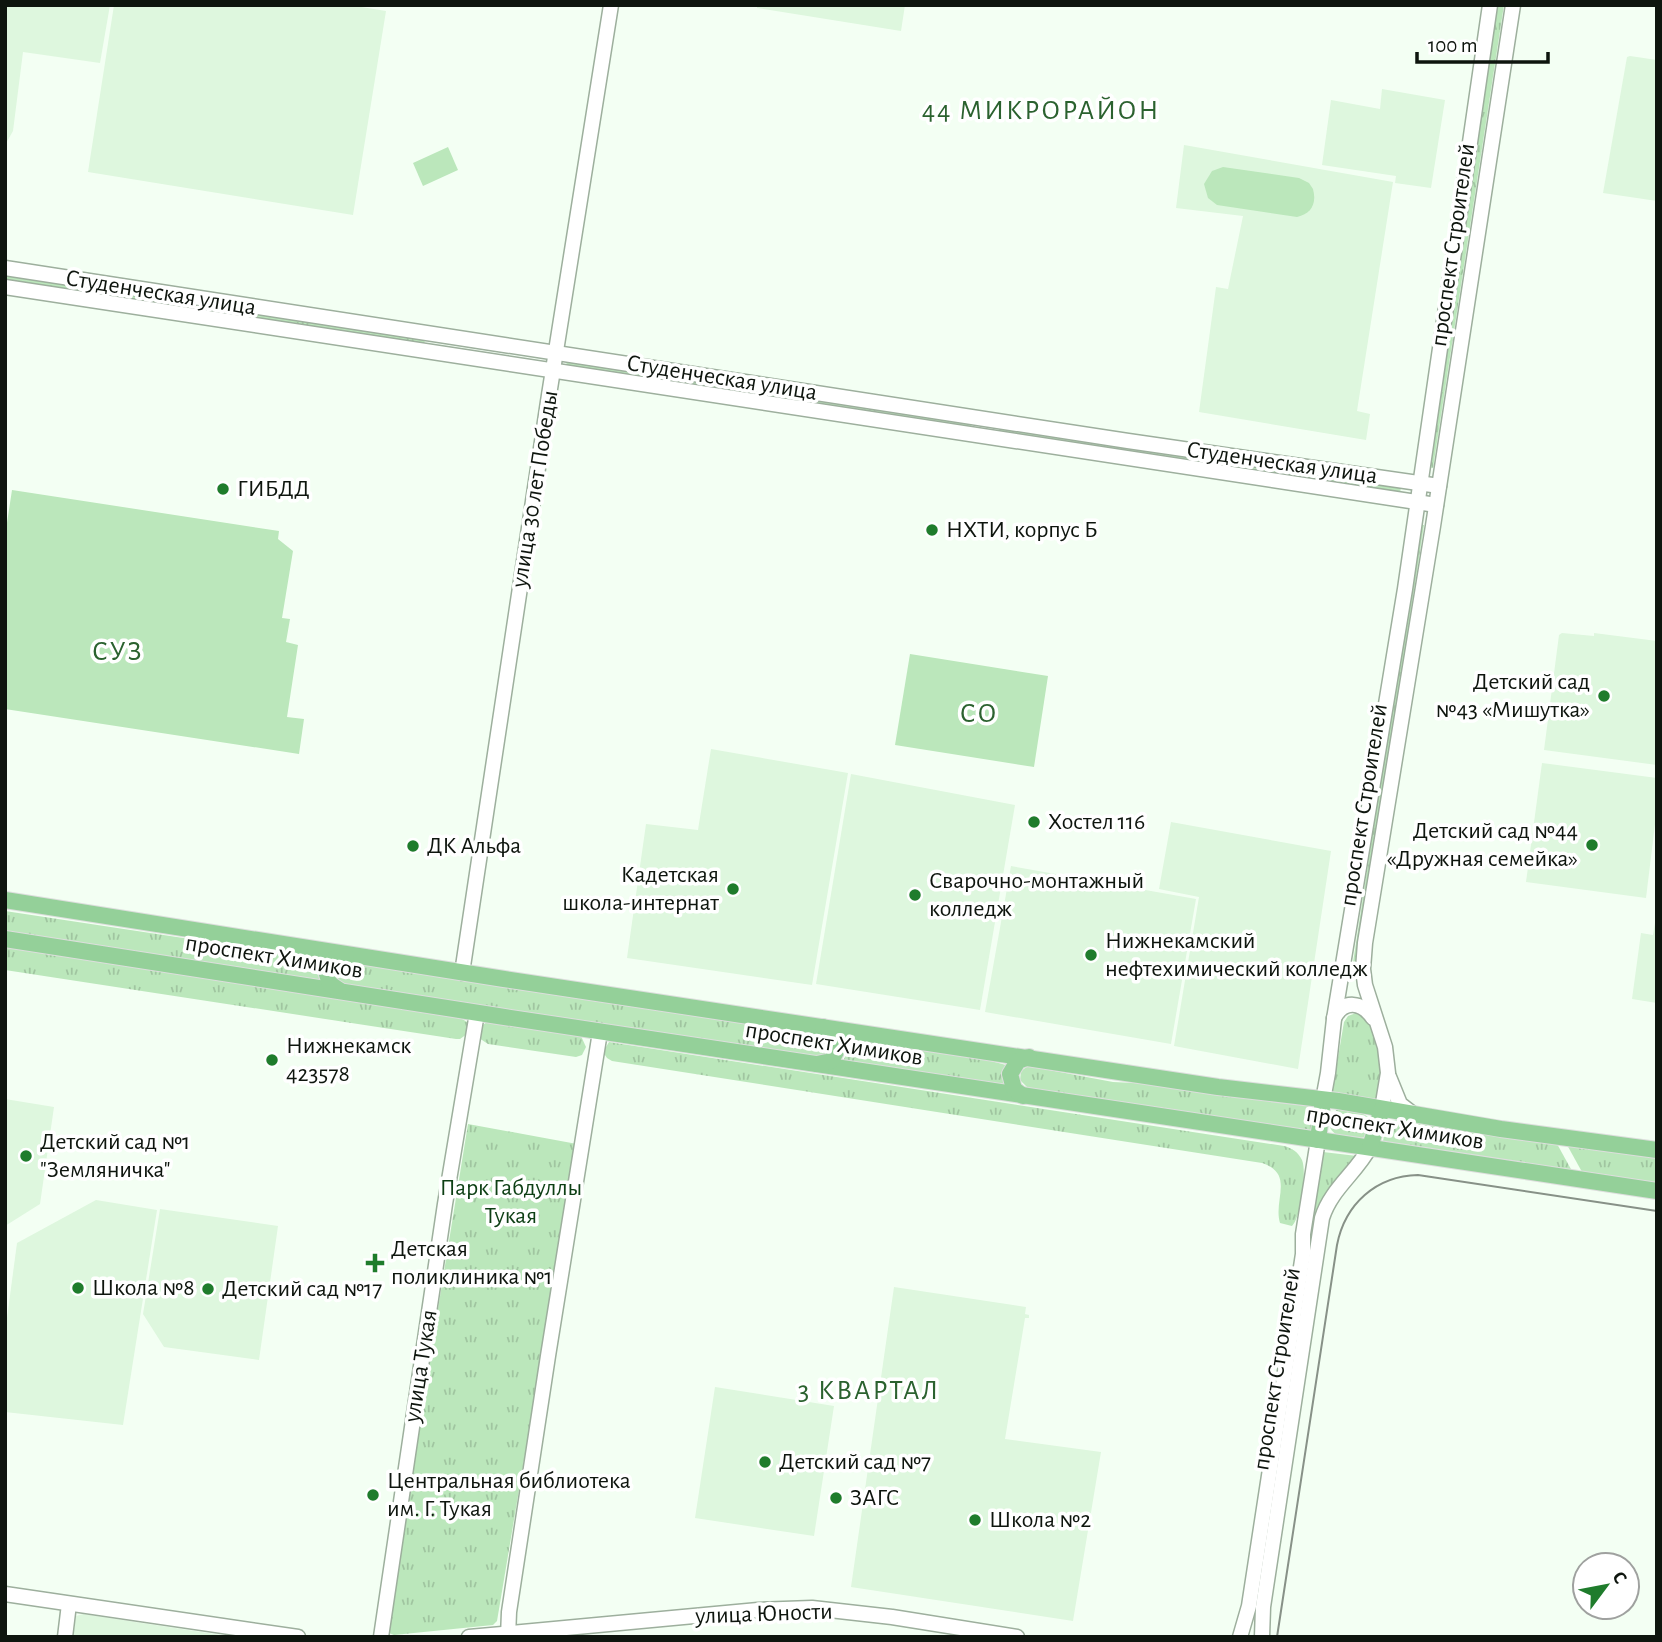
<svg xmlns="http://www.w3.org/2000/svg" width="1662" height="1642" viewBox="0 0 1662 1642" font-family="'Alegreya Sans',sans-serif">
<defs>
<pattern id="grass-tufts" width="24" height="20" patternUnits="userSpaceOnUse" patternTransform="scale(1.75)"><rect width="24" height="20" fill="#bbe7bb"/><path d="M3 7l-1-3M5 7V3M7 7l1-3M15 17l-1-3M17 17v-4M19 17l1-3" fill="none" stroke="#a0c5a0"/></pattern>
</defs>
<rect width="100%" height="100%" fill="#f3fff3"/>
<g fill="#def7de">
<path d="M5,5H110L100,63L23,52L13,131L5,145Z"/>
<path d="M114,5H349L386,11L353,215L88,172Z"/>
<path d="M757,5H905L901,31L757,8Z"/>
<path d="M1630,56L1657,60V201L1603,193L1627,57Z"/>
<path d="M1382,89L1445,100L1431,188L1395,183L1396,176L1322,165L1331,100L1380,109Z"/>
<path d="M1184,145L1393,182L1357,411L1370,414L1366,440L1199,412L1216,287L1228,289L1243,216L1176,208Z"/>
<path d="M1562,633L1594,636V633L1657,641V765L1544,750L1559,635Z"/>
<path d="M711,749L848,773L812,985L627,958L646,824L698,830Z"/>
<path d="M1542,763L1657,778V808L1646,898L1526,882Z"/>
<path d="M851,774L1015,805L980,1010L816,984Z"/>
<path d="M1171,822L1331,851L1298,1069L1174,1046L1199,897L1159,889Z"/>
<path d="M1011,866L1196,899L1171,1044L985,1012Z"/>
<path d="M1657,911V1003L1632,999L1641,933L1653,935Z"/>
<path d="M5,1099L54,1107L40,1204L5,1226Z"/>
<path d="M96,1200L157,1210L123,1425L5,1412V1333L17,1243Z"/>
<path d="M160,1209L278,1226L259,1360L164,1347L143,1314Z"/>
<path d="M894,1287L1026,1307L1025,1314L1029,1315V1318H1025L1005,1439L1101,1452L1073,1621L851,1587Z"/>
<path d="M715,1387L834,1406L814,1536L695,1518Z"/>
<path d="M83,1614L234,1637H73L76,1616Z"/>
</g>
<g fill="url(#grass-tufts)">
<path d="M1498,5H1504L1433,468L1426,467Z"/>
<path d="M5,275L248,312L247,318L5,282Z"/>
<path d="M258,313L425,339L424,346L256,320L255,315Z"/>
<path d="M567,360L972,421L971,428L566,367Z"/>
<path d="M999,425L1398,486L1401,490L1396,494L999,431Z"/>
<path d="M1420,525H1424L1357,970L1352,969Z"/>
<path d="M5,911L323,959L317,969L320,980L5,932Z"/>
<path d="M5,947L459,1017L467,1022V1034L460,1039H456L5,970Z"/>
<path d="M351,962L827,1035L833,1043L824,1057L347,986L339,982L337,973L342,965Z"/>
<path d="M1356,1013C1385,1022 1381,1077 1378,1101L1332,1093L1344,1022L1348,1016Z"/>
<path d="M487,1022L581,1036L586,1047L582,1055L576,1057L488,1044L479,1038L480,1027Z"/>
<path d="M845,1039L972,1056L1006,1065L1003,1072L1004,1085L842,1063L848,1051Z"/>
<path d="M609,1042L1284,1146C1292,1148 1298,1152 1302,1160C1307,1171 1301,1218 1292,1226L1280,1223C1273,1200 1295,1174 1262,1163L612,1061L607,1058L603,1052Z"/>
<path d="M1028,1066L1113,1082L1154,1084L1315,1106L1311,1132L1029,1089L1020,1080L1021,1071Z"/>
<path d="M1338,1109L1360,1112L1370,1118L1365,1137C1348,1141 1326,1138 1329,1116Z"/>
<path d="M1386,1120H1408L1556,1142L1572,1171L1383,1142Z"/>
<path d="M468,1124L577,1144L497,1621L493,1625L394,1635L389,1633L386,1629Z"/>
<path d="M1566,1143L1657,1157V1183L1582,1172Z"/>
<path d="M1323,1152L1357,1156L1324,1198L1257,1616L1252,1614Z"/>
</g>
<g fill="#bbe7bb">
<path d="M448,147L458,170L423,186L413,163Z"/>
<path d="M1223,167L1299,178L1309,183L1313,189C1317,204 1311,214 1297,217L1217,205L1208,198L1204,184L1212,171Z"/>
<path d="M12,490L279,531L278,539L293,551L282,618L290,619L286,642L298,645L287,717L304,719L299,754L5,709V536Z"/>
<path d="M910,654L1048,676L1034,767L895,745Z"/>
</g>
<g fill="none" stroke-linecap="round" stroke-linejoin="round">
<g stroke="#9daf9d" stroke-width="17">
<g id="secondary">
<path d="M5,268L1128,441L1439,486"/>
<path d="M5,287L1436,505"/>
<path d="M462,973L549,395L611,5"/>
<path d="M1334,1018C1344,999 1362,1002 1373,1018"/>
<path d="M1389,1077L1400,1104L1413,1114"/>
<path d="M1323,1100L1328,1073L1334,1019L1405,589L1490,5"/>
<path d="M1382,1109L1388,1073L1385,1047L1365,985L1363,969L1365,943L1433,526L1513,5"/>
<path d="M5,1594L298,1637"/>
<path d="M65,1637L69,1604"/>
<path d="M381,1637L445,1204L477,1013"/>
<path d="M469,1637L758,1610L812,1608L892,1617L1017,1637"/>
<path d="M508,1637L509,1612L548,1356L600,1032"/>
<path d="M1240,1637L1249,1606L1303,1254V1234L1318,1140"/>
<path d="M1262,1637L1263,1607L1322,1218C1331,1189 1356,1173 1370,1147"/>
</g>
</g>
<g stroke="#dddedd" stroke-width="18">
<g id="primary">
<path d="M5,900L504,979L1218,1087L1338,1101L1501,1129L1657,1150"/>
<path d="M5,939L498,1016L1657,1191"/>
<path d="M339,990L330,984L326,971L333,959L346,956"/>
<path d="M817,1064L831,1061L838,1048L834,1035L823,1027"/>
<path d="M1023,1096L1014,1089L1010,1074L1018,1061L1029,1057"/>
<path d="M1318,1140L1323,1100"/>
<path d="M1370,1147L1382,1109"/>
</g>
</g>
<use href="#secondary" stroke="#fff" stroke-width="14"/>
<use href="#primary" stroke="#94d099" stroke-width="16"/>
<path stroke="#879187" stroke-width="2" d="M1277,1637L1337,1245C1345,1204 1376,1176 1418,1175L1657,1211"/>
</g>
<g fill="#1f7c2c" stroke="#fff" stroke-width="2.5">
<circle cx="223" cy="489" r="7"/>
<circle cx="932" cy="530" r="7"/>
<circle cx="1604" cy="696" r="7"/>
<circle cx="1034" cy="822" r="7"/>
<circle cx="1592" cy="845" r="7"/>
<circle cx="413" cy="846" r="7"/>
<circle cx="733" cy="889" r="7"/>
<circle cx="915" cy="895" r="7"/>
<circle cx="1091" cy="955" r="7"/>
<circle cx="272" cy="1060" r="7"/>
<circle cx="26" cy="1156" r="7"/>
<path d="M371.5 1252.5h7v7h7v7h-7v7h-7v-7h-7v-7h7z"/>
<circle cx="78" cy="1288" r="7"/>
<circle cx="208" cy="1289" r="7"/>
<circle cx="765" cy="1462" r="7"/>
<circle cx="373" cy="1495" r="7"/>
<circle cx="836" cy="1498" r="7"/>
<circle cx="975" cy="1520" r="7"/>
</g>
<g text-anchor="middle" dominant-baseline="central" stroke-width="7" stroke-linejoin="round" paint-order="stroke">
<g font-size="24" fill="#0e150e" stroke="#fff">
<text transform="translate(1453 245) rotate(-82)">проспект Строителей</text>
<text transform="translate(161 293) rotate(9)">Студенческая улица</text>
<text transform="translate(722 378) rotate(9)">Студенческая улица</text>
<text transform="translate(1282 463) rotate(8)">Студенческая улица</text>
<text transform="translate(535 489) rotate(-81)">улица 30 лет Победы</text>
<text transform="translate(1364 805) rotate(-81)">проспект Строителей</text>
<text transform="translate(274 957) rotate(9)">проспект Химиков</text>
<text transform="translate(834 1044) rotate(9)">проспект Химиков</text>
<text transform="translate(1395 1128) rotate(9)">проспект Химиков</text>
<text transform="translate(421 1366) rotate(-81)">улица Тукая</text>
<text transform="translate(1277 1369) rotate(-81)">проспект Строителей</text>
<text transform="translate(764 1614) rotate(-2)">улица Юности</text>
</g>
<g font-size="24" fill="#0e150e" stroke="#fff" text-anchor="start">
<text x="237" y="489">ГИБДД</text>
<text x="946" y="530">НХТИ, корпус Б</text>
<text x="1590" y="682" text-anchor="end">Детский сад<tspan x="1590" dy="28">№43 «Мишутка»</tspan></text>
<text x="1048" y="822">Хостел 116</text>
<text x="1578" y="831" text-anchor="end">Детский сад №44<tspan x="1578" dy="28">«Дружная семейка»</tspan></text>
<text x="427" y="846">ДК Альфа</text>
<text x="719" y="875" text-anchor="end">Кадетская<tspan x="719" dy="28">школа-интернат</tspan></text>
<text x="929" y="881">Сварочно-монтажный<tspan x="929" dy="28">колледж</tspan></text>
<text x="1105" y="941">Нижнекамский<tspan x="1105" dy="28">нефтехимический колледж</tspan></text>
<text x="286" y="1046">Нижнекамск<tspan x="286" dy="28">423578</tspan></text>
<text x="40" y="1142">Детский сад №1<tspan x="40" dy="28">"Земляничка"</tspan></text>
<text x="391" y="1249">Детская<tspan x="391" dy="28">поликлиника №1</tspan></text>
<text x="92" y="1288">Школа №8</text>
<text x="222" y="1289">Детский сад №17</text>
<text x="779" y="1462">Детский сад №7</text>
<text x="387" y="1481">Центральная библиотека<tspan x="387" dy="28">им. Г. Тукая</tspan></text>
<text x="850" y="1498">ЗАГС</text>
<text x="989" y="1520">Школа №2</text>
</g>
<g font-size="24" fill="#0d3f14" stroke="#fff">
<text x="511" y="1188">Парк Габдуллы<tspan x="511" dy="28">Тукая</tspan></text>
</g>
<g font-size="28" letter-spacing="2" fill="#2b622f" stroke="#fff">
<text x="1041" y="111">44 МИКРОРАЙОН</text>
<text x="118" y="652">СУЗ</text>
<text x="979" y="714">СО</text>
<text x="869" y="1391">3 КВАРТАЛ</text>
</g>
</g>
<rect width="1662" height="1642" fill="none" stroke="#0e150e" stroke-width="14"/>
<g transform="translate(1606 1586) rotate(58)"><circle r="33" fill="#ffffff" stroke="#9fa19f" stroke-width="2"/>
<path d="M0-5L12 26L0 18L-12 26Z" fill="#1f7c2c"/>
<text y="-10" font-size="19" font-weight="bold" text-anchor="middle" fill="#0e150e">С</text>
</g>
<path d="M1417 52v10h131v-10" fill="none" stroke="#0e150e" stroke-width="3.5"/>
<text x="1428" y="52" font-size="21" fill="#0e150e" stroke="#ffffff" stroke-width="5" paint-order="stroke">100 m</text>
</svg>
